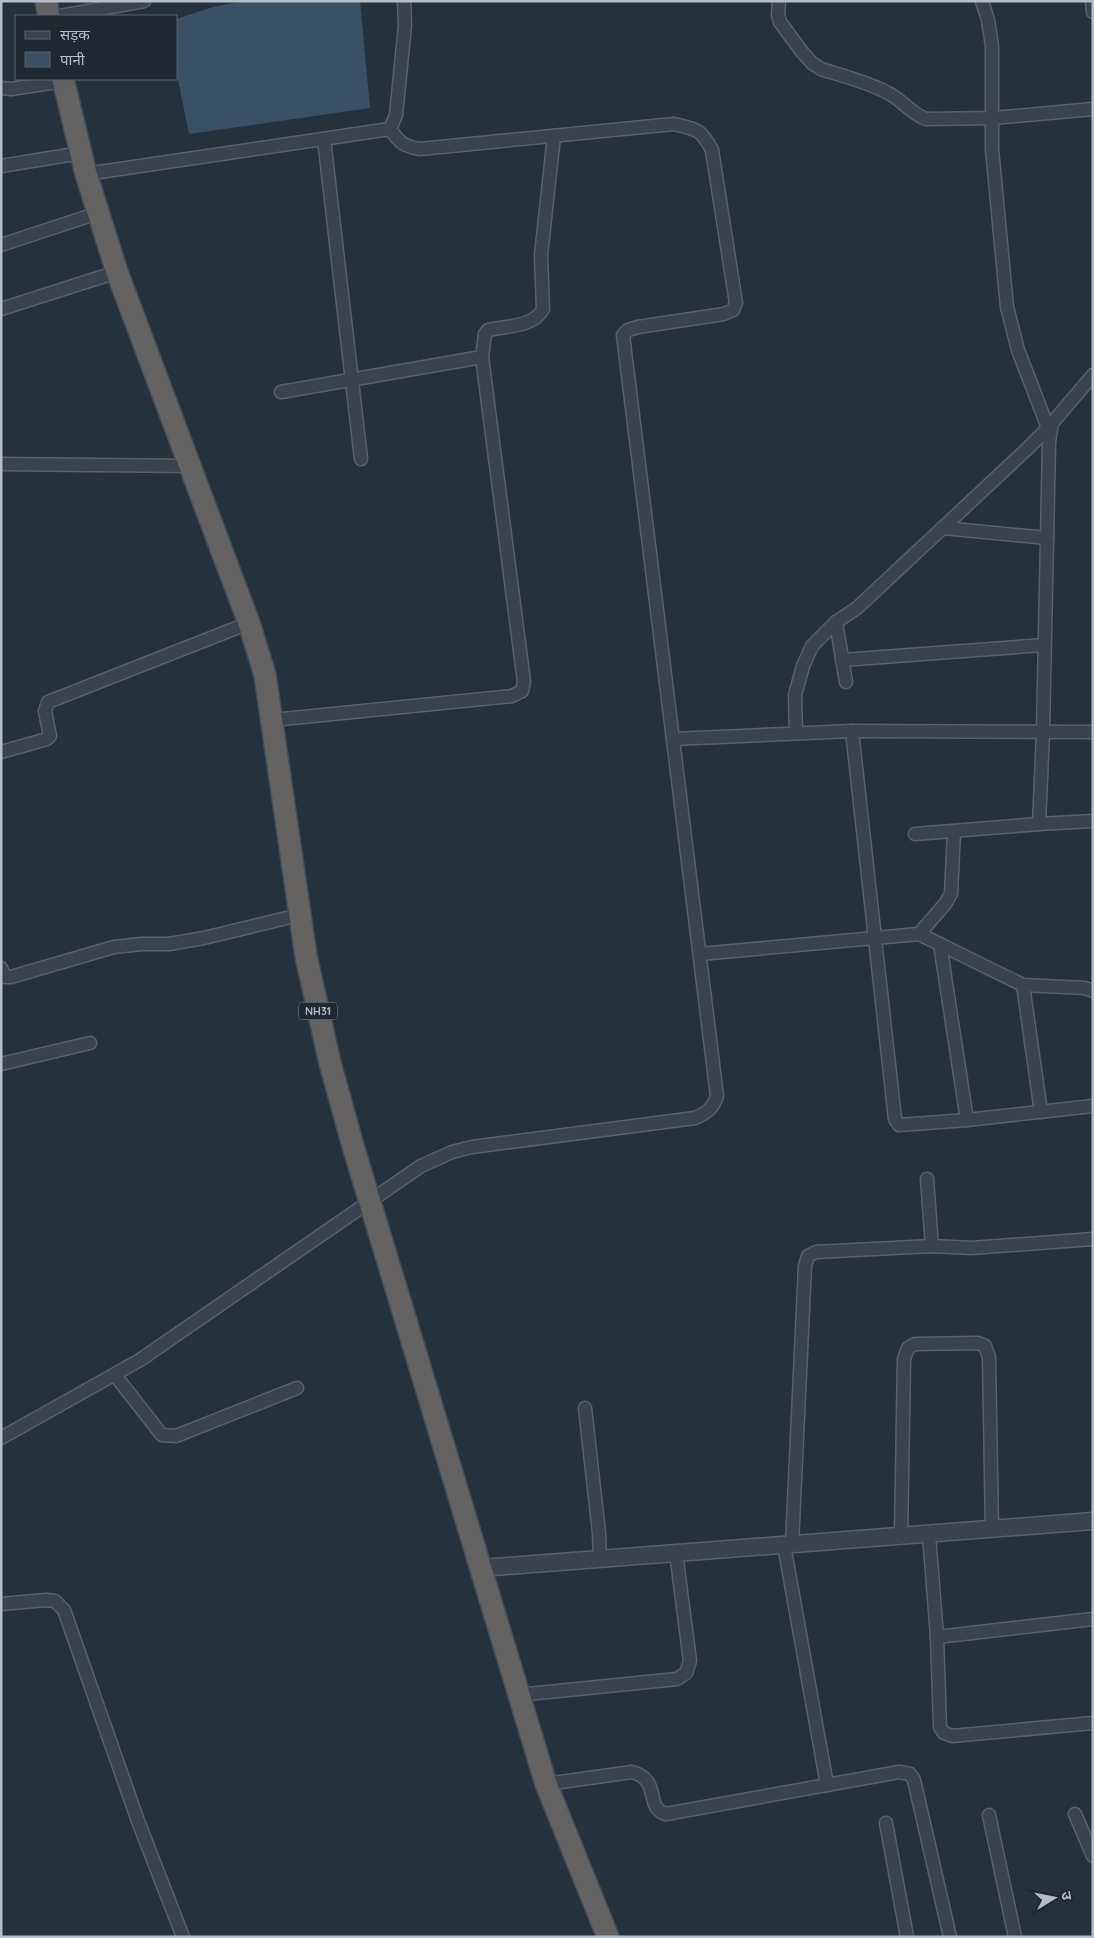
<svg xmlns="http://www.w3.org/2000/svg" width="1094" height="1938" viewBox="0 0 1094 1938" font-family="Quicksand,'Noto Sans Devanagari',sans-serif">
<rect width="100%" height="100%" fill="#24323d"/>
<path fill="#3a5165" d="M245,1H360L370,108L189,134L176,70V19L213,7Z"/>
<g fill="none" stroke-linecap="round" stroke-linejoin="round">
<g stroke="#56616b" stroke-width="15">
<g id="minor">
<path d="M779,1L778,15L780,22L802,52L812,63L821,69C843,76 868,82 888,93C902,100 912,114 926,119L993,118L1093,109"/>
<path d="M982,1L988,20L992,46V149L1007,307L1018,350L1048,428"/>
<path d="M1092,1L1093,12"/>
<path d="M60,16L144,1"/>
<path d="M1,88L11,89L64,81"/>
<path d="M324,139L361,459"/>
<path d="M1,166L81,153"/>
<path d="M86,174L390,129L396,115L405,25L404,1"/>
<path d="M1,245L98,213"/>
<path d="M1,309L117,272"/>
<path d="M281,392L482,357"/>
<path d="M1052,423L1049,442L1043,732L1039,824L1093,821"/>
<path d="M1,464L190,466"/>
<path d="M943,528L1047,538"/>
<path d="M836,622L846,682"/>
<path d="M842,660L1044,645"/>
<path d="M273,720L512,696L522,691L524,682L482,357L485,334L488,330C506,326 534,327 543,309L541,255L554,136"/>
<path d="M852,731L1093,732"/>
<path d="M796,733L795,695L803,666L812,646L836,622L857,608L1028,448L1048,428L1093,375"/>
<path d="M673,739L852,731L895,1119L899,1125L967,1120L1093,1106"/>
<path d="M1,752L47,739L50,736L45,711L48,702L249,623"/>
<path d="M915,834L1039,824"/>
<path d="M919,934L945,904L951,894L954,831"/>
<path d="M940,944L967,1120"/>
<path d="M700,954L919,934L1023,985L1085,988L1093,991"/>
<path d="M1,968L5,977H11L114,947L141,944H169L204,938L299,915"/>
<path d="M1023,985L1041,1112"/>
<path d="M1,1064L90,1043"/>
<path d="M927,1179L932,1246"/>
<path d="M115,1375L162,1435L176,1436L297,1388"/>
<path d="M585,1408L599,1533L600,1559"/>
<path d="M1,1438L140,1360L421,1166L452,1152L472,1147L695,1118C706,1113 713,1109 717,1096L623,335L628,330L638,327L724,314L733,310L736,303L712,150C701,129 696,129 674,124L420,149C403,146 400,143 390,129"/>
<path d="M929,1535L937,1637L940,1727L944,1733L952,1736L1093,1723"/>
<path d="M901,1536L904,1359L908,1348L915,1344L978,1343L985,1346L989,1357L992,1529"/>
<path d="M792,1544L805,1266L808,1256L816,1252L932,1246L971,1248L1093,1239"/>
<path d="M784,1545L827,1785"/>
<path d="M1,1604L46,1600L55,1601L64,1610L138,1821L183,1937"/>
<path d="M937,1637L1093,1619"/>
<path d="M518,1695L677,1679L686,1673L690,1661L676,1553"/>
<path d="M546,1784L632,1772C662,1780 644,1808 666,1814L899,1772L910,1774L914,1780L950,1937"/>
<path d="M1075,1814L1093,1856"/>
<path d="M989,1815L1015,1937"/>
<path d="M886,1823L907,1937"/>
</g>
</g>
<g stroke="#56616b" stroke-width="19">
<path id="tertiary" d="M482,1568L1093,1521"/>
</g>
<g stroke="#434e58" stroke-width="24">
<g id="trunk">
<path d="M46,1L49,16"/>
<path d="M63,79L86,174L117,272L249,623L265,675L306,956L330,1063L353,1146L546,1784L608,1937"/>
</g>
</g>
<use href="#minor" stroke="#38434d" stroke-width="12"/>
<use href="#tertiary" stroke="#38434d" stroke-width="16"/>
<use href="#trunk" stroke="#646361" stroke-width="21"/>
</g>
<g text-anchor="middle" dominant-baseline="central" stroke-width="4.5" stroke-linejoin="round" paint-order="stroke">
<rect fill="#1d2832" stroke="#87919b" stroke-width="1" x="299" y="1002.5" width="38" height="17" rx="4"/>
<g font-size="11" font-weight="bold" fill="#b4bec8">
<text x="318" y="1011">NH31</text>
</g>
</g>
<rect width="1094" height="1938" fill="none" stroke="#b4bec8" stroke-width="5"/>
<rect x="15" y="15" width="162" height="65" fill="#1d2832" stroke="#59646e"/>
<rect x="25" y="31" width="25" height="8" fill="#38434d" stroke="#59646e"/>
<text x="60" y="40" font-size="15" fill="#b4bec8">सड़क</text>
<rect x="25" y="52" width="25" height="15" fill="#3a5165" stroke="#59646e"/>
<text x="60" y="65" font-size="15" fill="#b4bec8">पानी</text>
<g transform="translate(1054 1898) rotate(80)" stroke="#1d2832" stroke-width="4" paint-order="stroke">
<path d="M0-4L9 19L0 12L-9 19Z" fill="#b4bec8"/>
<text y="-8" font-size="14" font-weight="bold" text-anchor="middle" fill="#b4bec8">उ</text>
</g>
</svg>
